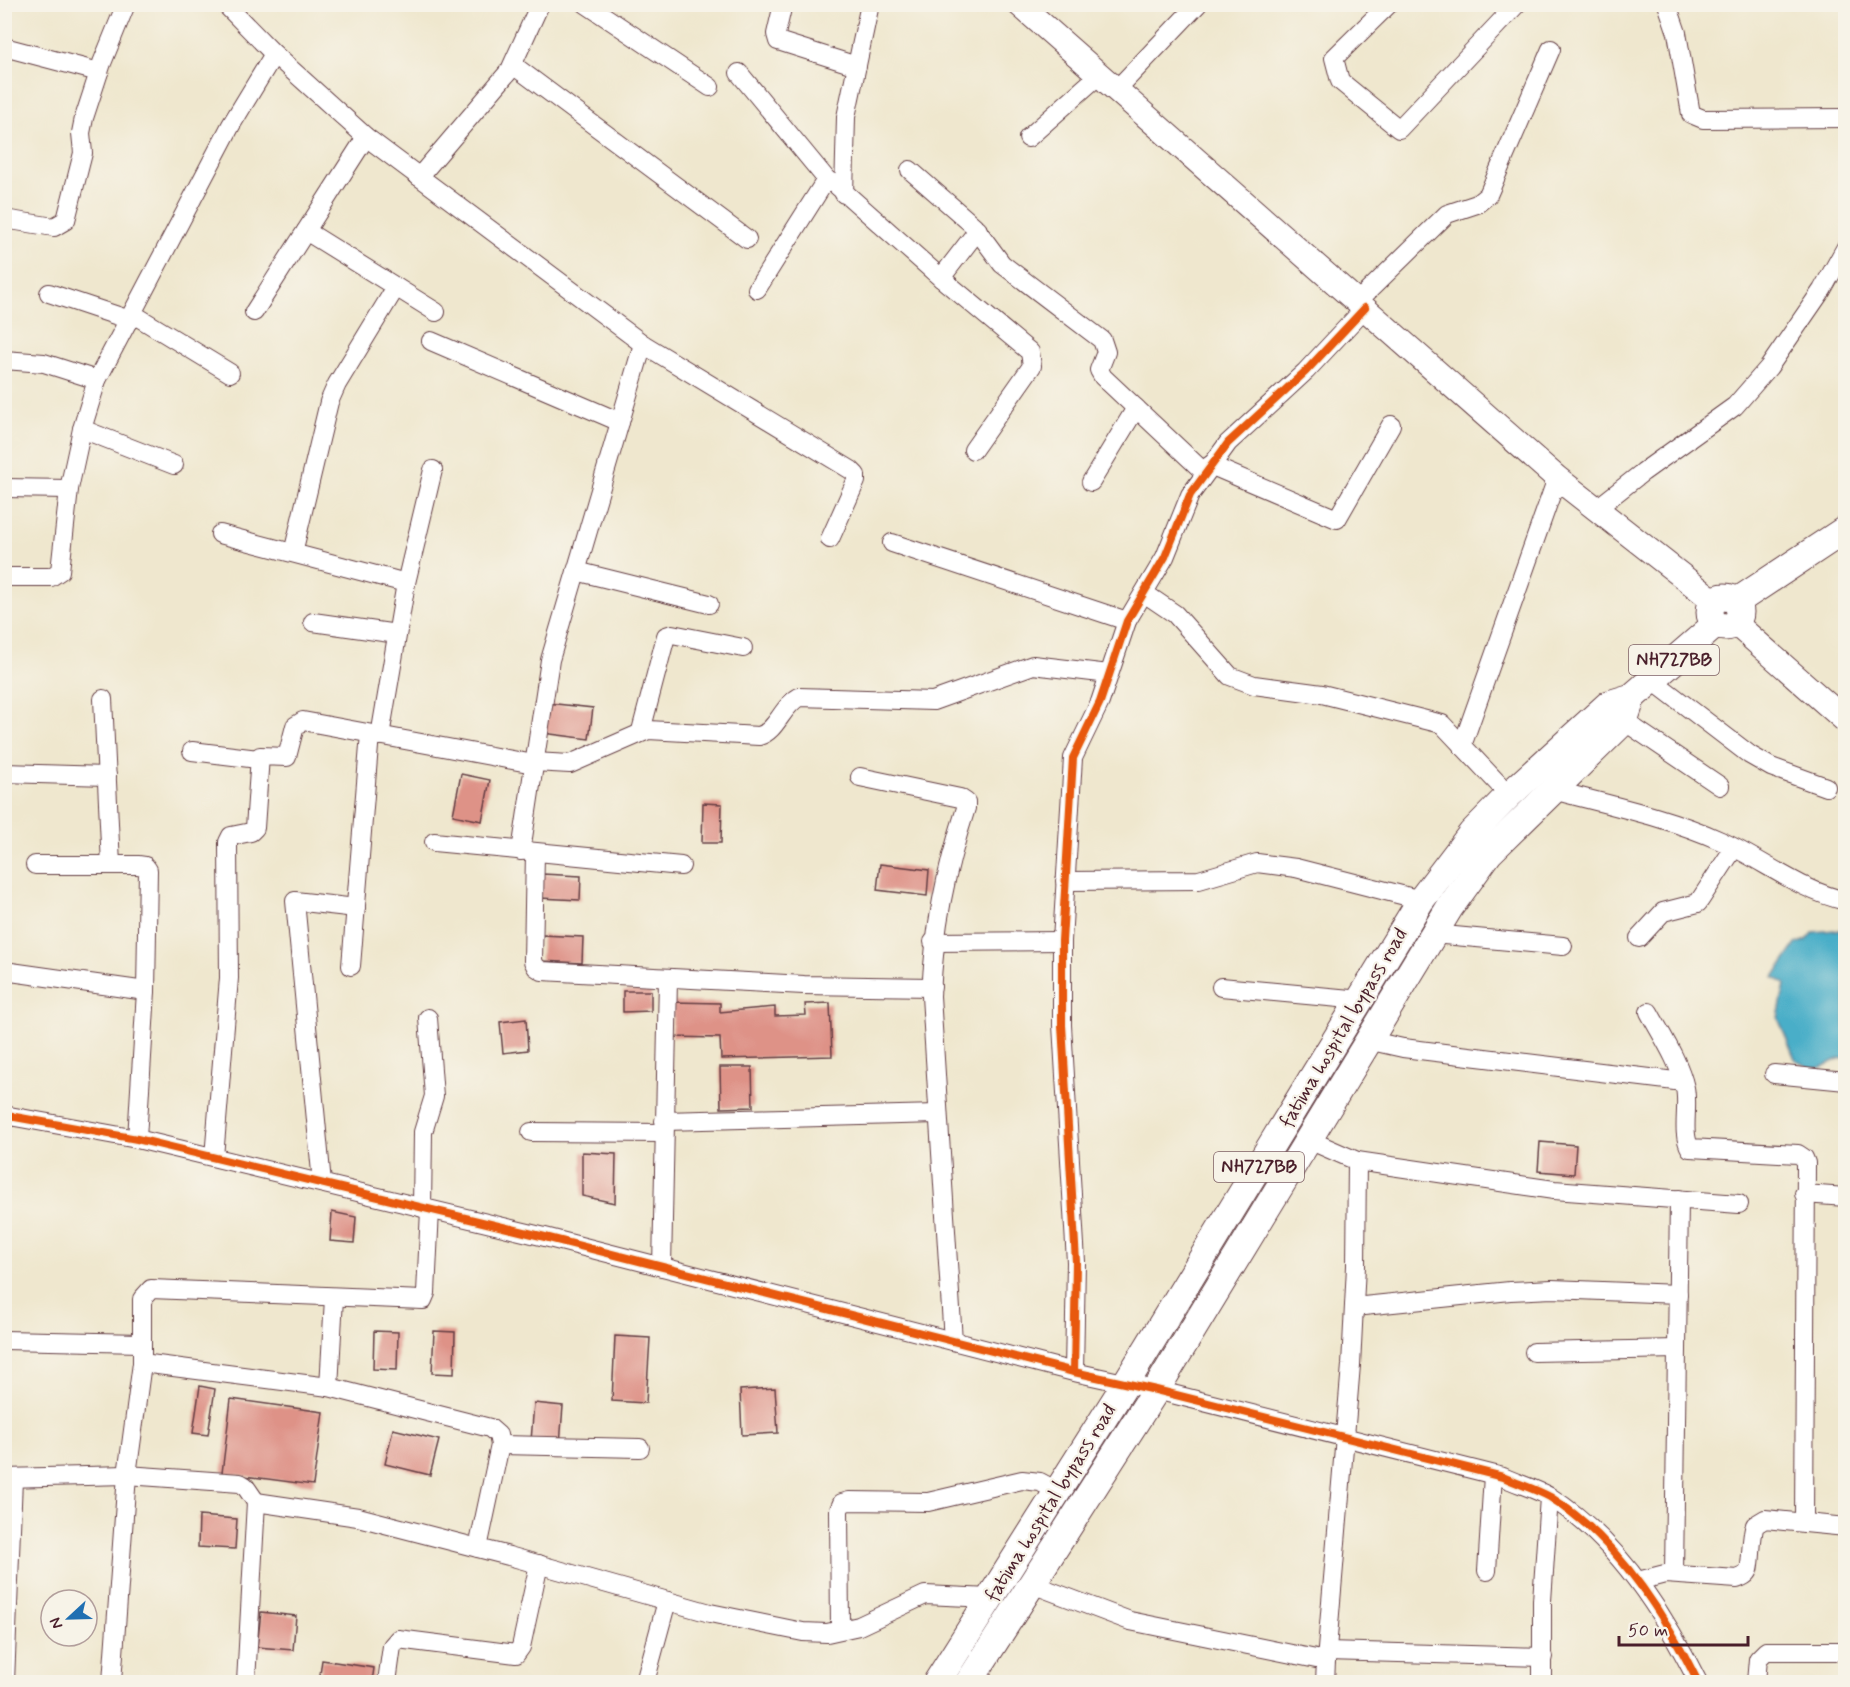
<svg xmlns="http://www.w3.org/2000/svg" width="1850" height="1687" viewBox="0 0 1850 1687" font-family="Mynerve,sans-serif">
<rect width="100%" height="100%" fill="#f7f3e8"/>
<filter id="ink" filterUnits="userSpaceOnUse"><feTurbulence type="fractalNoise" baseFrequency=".0167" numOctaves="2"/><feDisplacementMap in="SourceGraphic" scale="12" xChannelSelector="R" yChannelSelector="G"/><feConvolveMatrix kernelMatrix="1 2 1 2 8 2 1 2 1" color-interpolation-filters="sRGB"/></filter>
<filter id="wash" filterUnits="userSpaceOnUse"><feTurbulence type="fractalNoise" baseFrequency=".008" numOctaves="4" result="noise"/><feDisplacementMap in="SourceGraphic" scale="24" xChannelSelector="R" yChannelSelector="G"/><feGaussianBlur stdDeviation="1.35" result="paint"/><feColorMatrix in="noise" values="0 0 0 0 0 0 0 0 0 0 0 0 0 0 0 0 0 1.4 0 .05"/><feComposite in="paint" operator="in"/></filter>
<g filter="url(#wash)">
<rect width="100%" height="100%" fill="#efe7ce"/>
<path fill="#49aec8" stroke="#4a667a" stroke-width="1.5" d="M1845,929V1060L1841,1058L1815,1070L1796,1061L1778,1018L1785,984L1774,977L1796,944L1807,940L1814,932Z"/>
<g id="blocks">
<g fill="#de9287">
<path d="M547,703L593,708L589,739L543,733Z"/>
<path d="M461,774L490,780L482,821L453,815Z"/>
<path d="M703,803L722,804L721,843H702Z"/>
<path d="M880,864L929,870L927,896L877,890Z"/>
<path d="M542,874L581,876L580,900L540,898Z"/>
<path d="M542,935L583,937L582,963L541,961Z"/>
<path d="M623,991H651V1011L623,1012Z"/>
<path d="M673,1002L720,1003V1012L775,1007V1016L806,1015L805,1004L830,1003L832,1056L721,1059L720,1038L672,1037Z"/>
<path d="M526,1019L528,1050L503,1053L500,1022Z"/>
<path d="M720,1067H752L753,1107L721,1108Z"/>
<path d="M1540,1142L1576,1145L1574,1174L1538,1171Z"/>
<path d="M582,1152L616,1154L615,1203L582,1196Z"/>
<path d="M332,1212L356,1217L354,1243L330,1241Z"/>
<path d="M374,1331L398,1332L397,1370L373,1369Z"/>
<path d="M434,1331L455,1332L454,1374L432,1373Z"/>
<path d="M615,1336L650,1338L646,1403L612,1401Z"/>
<path d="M200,1386L215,1389L208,1435L193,1433Z"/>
<path d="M775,1388L778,1433L742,1435L740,1390Z"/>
<path d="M231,1399L323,1412L313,1485L222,1473Z"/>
<path d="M534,1403L563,1406L560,1444L531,1441Z"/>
<path d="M393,1429L439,1440L430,1475L385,1464Z"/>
<path d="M199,1516L237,1519L235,1549L198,1547Z"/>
<path d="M261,1612L296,1616L293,1650L257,1647Z"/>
<path d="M322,1660L374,1668L372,1682H319Z"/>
</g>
</g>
</g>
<g filter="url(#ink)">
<use href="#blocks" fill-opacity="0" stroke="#633d43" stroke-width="1.5"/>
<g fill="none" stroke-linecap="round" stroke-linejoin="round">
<g stroke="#633d43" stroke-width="20">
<g id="minor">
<path d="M225,4L274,54L366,137L643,344L851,470L856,475V481L830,539"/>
<path d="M586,4L710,87"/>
<path d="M783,4L776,34L778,41L857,66"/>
<path d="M1389,4L1334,58L1340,81L1399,129L1517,4"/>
<path d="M1667,4L1677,33L1691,114L1703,119L1846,118"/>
<path d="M4,47L99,72"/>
<path d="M513,65L747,239"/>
<path d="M739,73L828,181"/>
<path d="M1116,90L1198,4"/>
<path d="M1028,138L1099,75"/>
<path d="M910,170L974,226L1002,264L1102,340L1106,352L1099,370L1103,377L1205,473"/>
<path d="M419,177L510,70L540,4"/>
<path d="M844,194L846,117L870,4"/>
<path d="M4,219L54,227L66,220L83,153L81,133L84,118L102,63L126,4"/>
<path d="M306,231L436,312"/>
<path d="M941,278L978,230"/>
<path d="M757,289L824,183L828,181L834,183L941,278L1030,352L1032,366L973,450"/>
<path d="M49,293L130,320"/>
<path d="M1358,301L1447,214L1477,204L1488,195L1551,49"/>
<path d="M254,312L366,137"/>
<path d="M133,314L230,373"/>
<path d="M431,341L620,422"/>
<path d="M4,360L44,363L97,380"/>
<path d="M82,429L174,465"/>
<path d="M1210,465L1337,519L1391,425"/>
<path d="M1091,482L1136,408"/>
<path d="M4,488L69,489"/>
<path d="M1596,509L1643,472L1735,406L1769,367L1822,290L1846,247"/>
<path d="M220,534L406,583"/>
<path d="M892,543L1127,621"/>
<path d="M293,553L329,402L337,384L396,287"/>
<path d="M576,571L709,604"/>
<path d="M4,577H51L60,571L69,489L82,429L97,380L231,125L274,54"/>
<path d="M1144,593L1175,614L1230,676L1254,685L1322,694L1442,724L1509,795"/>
<path d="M313,622L397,634"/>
<path d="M1652,680L1750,755L1771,767L1826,787"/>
<path d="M103,699L111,865"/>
<path d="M1624,721L1720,786"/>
<path d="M641,731L666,636L672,634L743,648"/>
<path d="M380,736L406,583L433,470"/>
<path d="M1462,746L1557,478"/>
<path d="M192,751L258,759"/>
<path d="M534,762L570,764L648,730L759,736C776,732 782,706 799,697L933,701L1033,665L1109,674"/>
<path d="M4,773L107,776"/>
<path d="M860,777L960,798L966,802V808C945,873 934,928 931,996L953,1341"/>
<path d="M1553,790C1609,805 1668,817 1721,841C1763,860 1800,891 1846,901"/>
<path d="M434,842L681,866"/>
<path d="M521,851L550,660L643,344"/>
<path d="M535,852L533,961L536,967L542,971L804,985L932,987"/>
<path d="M35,865H138L145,866L148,870L146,991L137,1139"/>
<path d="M1065,881L1199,880L1257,863L1296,868L1421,900"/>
<path d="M1433,934L1563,946"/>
<path d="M1639,938L1663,912L1698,903L1734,848"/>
<path d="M933,942L1062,941"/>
<path d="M351,966L370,734"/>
<path d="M4,971L146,991"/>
<path d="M1221,987L1361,1000"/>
<path d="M1649,1012C1662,1036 1679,1061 1685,1088C1689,1107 1681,1133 1690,1148L1798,1154L1804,1158L1806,1163L1804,1523"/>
<path d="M1367,1040L1403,1048L1683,1082"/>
<path d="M1774,1074L1846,1081"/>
<path d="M4,1115L137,1139L545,1237L1074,1372L1156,1390L1503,1477C1518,1484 1536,1489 1550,1497C1617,1539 1664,1613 1698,1682"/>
<path d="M664,1121L938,1114"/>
<path d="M531,1132L664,1133"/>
<path d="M214,1157L229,978L228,842L231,836L251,832L255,828L260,756L287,757L295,726L303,721L534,764"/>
<path d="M1357,1161L1554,1190L1739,1204"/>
<path d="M322,1183L295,901L356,908"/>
<path d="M1804,1194L1846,1197"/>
<path d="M422,1208L423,1132L434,1096L428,1018"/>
<path d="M662,1267L668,979"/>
<path d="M1354,1307L1510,1291L1552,1289L1678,1294"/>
<path d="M4,1340L142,1343"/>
<path d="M1534,1352L1677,1349"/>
<path d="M142,1363L329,1387L490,1428L498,1435L500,1445L478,1548"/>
<path d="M1074,1372L1076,1262L1062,1025V941L1073,758L1100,702L1127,621L1165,557L1190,495L1228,443L1306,371L1365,308"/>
<path d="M329,1387L334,1298"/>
<path d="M500,1445L640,1448"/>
<path d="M4,1478L127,1475L240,1483L245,1486L256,1502"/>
<path d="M1487,1571L1493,1475"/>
<path d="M1674,1574L1679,1199"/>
<path d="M1638,1581L1665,1574L1737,1579C1742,1577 1747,1575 1749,1570C1752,1560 1750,1540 1755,1525L1765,1519L1846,1527"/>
<path d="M1032,1584L1130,1621L1326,1661L1351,1365L1356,1266L1357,1161L1309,1140"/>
<path d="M840,1629L839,1510L842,1503L849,1501L928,1502L1022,1480L1040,1482L1057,1491"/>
<path d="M1327,1651L1543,1657"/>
<path d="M5,1682L13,1479"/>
<path d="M112,1682L127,1475L142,1363V1299L151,1289L423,1300L426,1293L430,1210"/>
<path d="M246,1682L256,1502L358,1517L509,1556L710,1613L803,1632L827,1633L859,1626L925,1595L990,1598"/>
<path d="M387,1682L392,1646L398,1639L516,1654L521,1647L539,1564"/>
<path d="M645,1682L667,1601"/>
<path d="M1325,1682L1326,1661"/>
<path d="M1542,1682V1601L1549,1497"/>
<path d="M1756,1682L1758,1659L1766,1651H1846"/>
</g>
</g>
<g stroke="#633d43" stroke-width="26">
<g id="major">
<path d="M1019,4L1557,478L1714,601"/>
<path d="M1735,623L1846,721"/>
</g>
</g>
<g stroke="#633d43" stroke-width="29">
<g id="highway">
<circle cx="1725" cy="612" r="15"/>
<path d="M1736,602L1846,529"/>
<path d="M937,1682L1126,1383L1421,900L1472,833L1509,795L1609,704L1632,697L1716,624"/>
<path d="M969,1682L1156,1390L1450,907L1489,853L1624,721L1632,697"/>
</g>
</g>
<use href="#minor" stroke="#fff" stroke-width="18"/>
<use href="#major" stroke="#fff" stroke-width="24"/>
<use href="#highway" stroke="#fff" stroke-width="27"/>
<g stroke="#f7f3e8" stroke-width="11">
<g id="cycleway">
<path d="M4,1115L137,1139L545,1237L1074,1372L1156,1390L1503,1477C1518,1484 1536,1489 1550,1497C1617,1539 1664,1613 1698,1682"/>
<path d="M1074,1372L1076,1262L1062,1025V941L1073,758L1100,702L1127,621L1165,557L1190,495L1228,443L1306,371L1365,308"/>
</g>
</g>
<use href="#cycleway" stroke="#e8590c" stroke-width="8"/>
</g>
</g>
<g text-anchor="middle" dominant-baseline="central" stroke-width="4.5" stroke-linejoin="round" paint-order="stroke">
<g fill="#f7f3e8" stroke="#7e5f64" stroke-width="1.5">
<rect x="1629" y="645" width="90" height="30" rx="4.5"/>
<rect x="1214" y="1152" width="90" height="30" rx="4.5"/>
</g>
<g font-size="18" font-weight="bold" fill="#4a1f2b">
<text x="1674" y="660">NH727BB</text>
<text x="1259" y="1167">NH727BB</text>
</g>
<g font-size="20" fill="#4a1f2b" stroke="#f7f3e8">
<text transform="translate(1344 1028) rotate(-59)">fatima hospital bypass road</text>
<text transform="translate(1051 1503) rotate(-58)">fatima hospital bypass road</text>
</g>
</g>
<rect width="1850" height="1687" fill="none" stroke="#f7f3e8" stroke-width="24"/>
<g transform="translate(69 1618) rotate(248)"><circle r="28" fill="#f7f3e8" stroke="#b29e9c" stroke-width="1.5"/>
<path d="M0-4.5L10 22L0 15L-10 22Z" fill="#1f6fb2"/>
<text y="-9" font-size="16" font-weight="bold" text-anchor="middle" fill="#4a1f2b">N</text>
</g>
<path d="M1619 1636v9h129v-9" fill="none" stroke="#4a1f2b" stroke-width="3"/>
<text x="1628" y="1636" font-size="18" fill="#4a1f2b" stroke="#f7f3e8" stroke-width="4.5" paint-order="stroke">50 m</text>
</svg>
